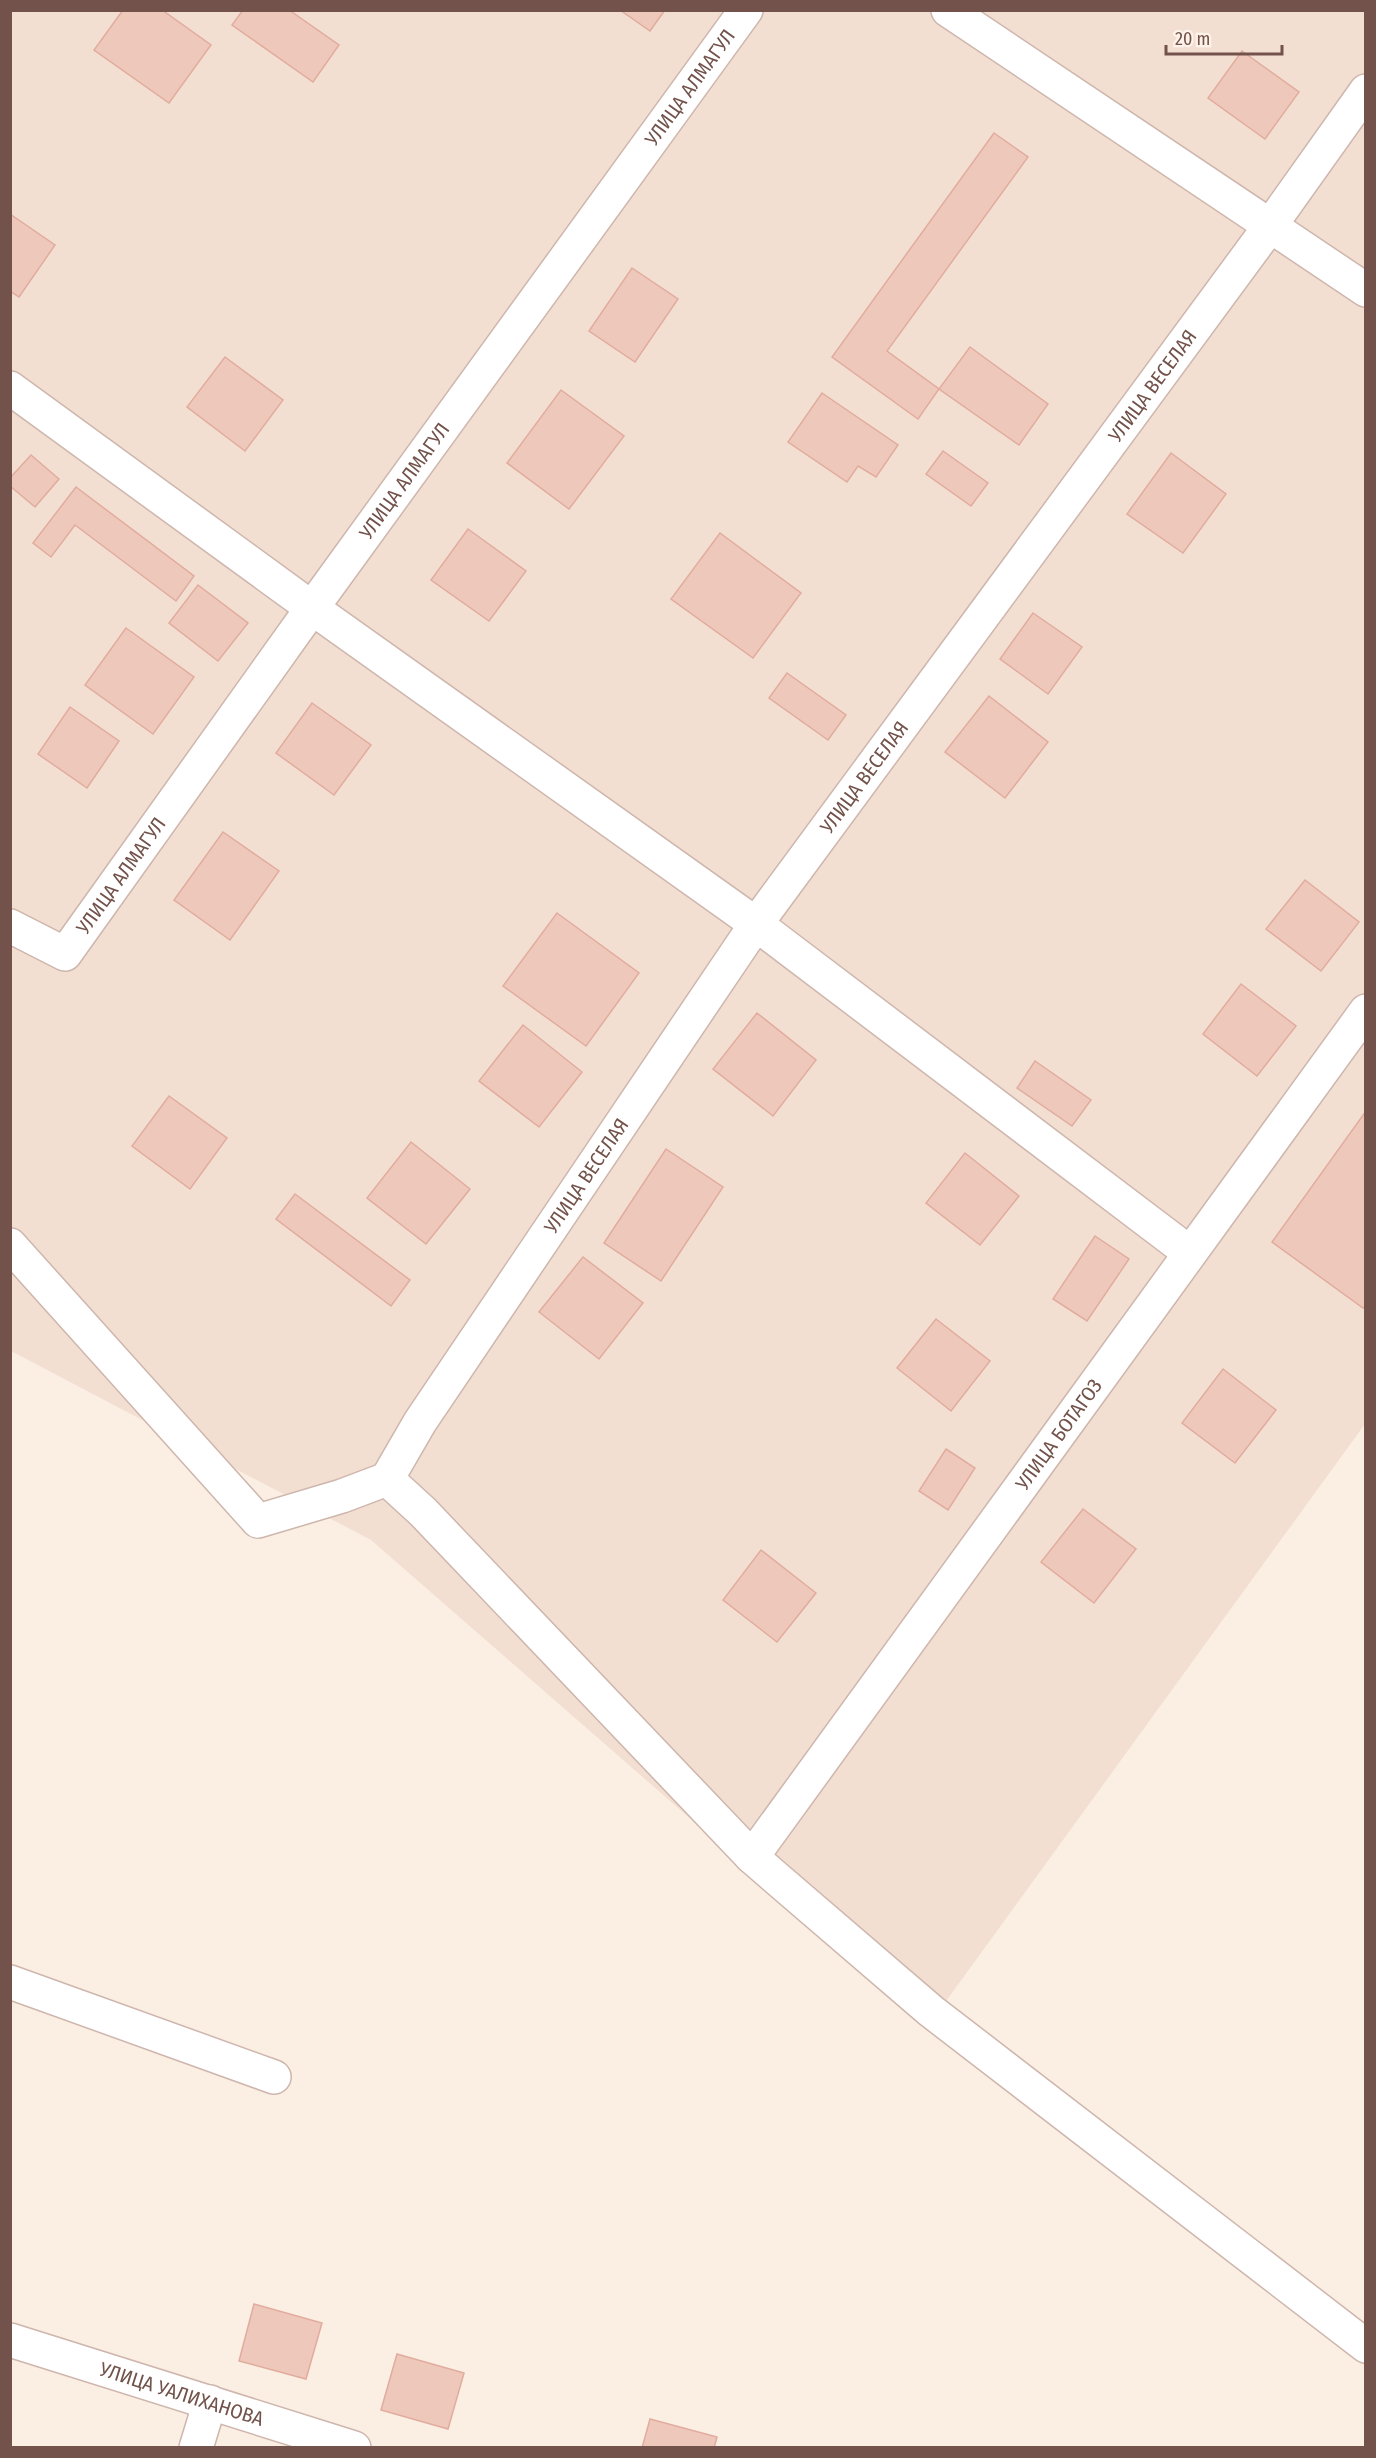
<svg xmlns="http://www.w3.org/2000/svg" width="1376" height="2458" viewBox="0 0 1376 2458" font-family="'Fira Sans Condensed',sans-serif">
<rect width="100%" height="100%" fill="#fbeee3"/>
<path fill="#f2dfd2" d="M10,11H1365V1424L928,2026L371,1540L11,1351Z"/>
<g fill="#efc8bc" stroke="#e1ac9d" stroke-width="1.5">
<path d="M123,10H162L211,45L169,103L94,50Z"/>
<path d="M243,10H289L339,45L313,82L232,25Z"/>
<path d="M620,10H665L650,31Z"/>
<path d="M1242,51L1299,92L1265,139L1208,98Z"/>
<path d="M994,133L1028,157L887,351L939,389L918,419L832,357Z"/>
<path d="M10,214L55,245L19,297L10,291Z"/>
<path d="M632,268L678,299L635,362L589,331Z"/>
<path d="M970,347L1048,404L1019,445L939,389Z"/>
<path d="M225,357L283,400L245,451L187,407Z"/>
<path d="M561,390L624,436L569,509L507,463Z"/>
<path d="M822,393L898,445L876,477L858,466L847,482L788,442Z"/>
<path d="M943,451L988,483L971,506L926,474Z"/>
<path d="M1171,453L1226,494L1183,553L1127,514Z"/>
<path d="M31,455L59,479L35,507L10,486V478Z"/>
<path d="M76,487L194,576L176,601L75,525L51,557L33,543Z"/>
<path d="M468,529L526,571L489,621L431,580Z"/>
<path d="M720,533L801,593L753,658L671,599Z"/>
<path d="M198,585L248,623L218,661L169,623Z"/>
<path d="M1033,613L1082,647L1048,694L1000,659Z"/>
<path d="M126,628L194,677L153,734L85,685Z"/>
<path d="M787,673L846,715L828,740L769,698Z"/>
<path d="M989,696L1048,742L1005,798L945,752Z"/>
<path d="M312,703L371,745L334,795L276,753Z"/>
<path d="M70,707L119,741L87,788L38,754Z"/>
<path d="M223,832L279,871L230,940L174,900Z"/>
<path d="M1305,880L1359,922L1321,971L1266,929Z"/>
<path d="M557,913L639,973L586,1046L503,986Z"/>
<path d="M1241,984L1296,1026L1257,1076L1203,1034Z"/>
<path d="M757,1013L816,1060L773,1116L713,1069Z"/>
<path d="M523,1025L582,1072L539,1127L479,1081Z"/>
<path d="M1035,1061L1091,1100L1072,1126L1017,1088Z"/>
<path d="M169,1096L227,1138L190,1189L132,1146Z"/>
<path d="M1366,1111V1305L1363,1308L1272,1242Z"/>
<path d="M411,1142L470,1189L426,1244L367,1198Z"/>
<path d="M666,1149L723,1187L661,1281L604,1243Z"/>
<path d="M965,1153L1019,1196L980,1245L926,1203Z"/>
<path d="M295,1194L410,1280L391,1306L276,1219Z"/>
<path d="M1095,1236L1129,1259L1087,1321L1053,1299Z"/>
<path d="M583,1257L643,1303L599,1359L539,1312Z"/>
<path d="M936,1319L990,1361L951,1411L897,1368Z"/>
<path d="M1223,1369L1276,1410L1235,1463L1182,1423Z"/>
<path d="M946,1449L975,1468L948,1510L919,1491Z"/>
<path d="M1083,1509L1136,1549L1094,1603L1041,1562Z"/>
<path d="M761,1550L816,1593L777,1642L723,1600Z"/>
<path d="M254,2304L322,2323L306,2379L239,2361Z"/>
<path d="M397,2354L464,2373L448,2429L381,2410Z"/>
<path d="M650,2419L717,2437L714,2448H642Z"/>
</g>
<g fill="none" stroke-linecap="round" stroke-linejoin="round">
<g stroke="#ceb6ad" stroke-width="36">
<g id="minor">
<path d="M948,10L1366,290"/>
<path d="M10,388L312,608L756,924L1190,1253"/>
<path id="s1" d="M10,926L65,954L312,608L746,10"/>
<path d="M10,1245L258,1521L342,1496L387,1479"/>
<path id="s2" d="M387,1479L420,1422L756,924L1270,226L1366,91"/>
<path d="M387,1479L423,1512L752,1857L775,1877L931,2011L1366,2346"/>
<path id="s3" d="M752,1857L1366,1011"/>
<path d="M10,1982L274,2077"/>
<path id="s4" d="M10,2340L354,2448"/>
<path d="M196,2448L210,2402"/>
</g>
</g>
<use href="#minor" stroke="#fff" stroke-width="33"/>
</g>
<g text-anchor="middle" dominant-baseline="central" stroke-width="4.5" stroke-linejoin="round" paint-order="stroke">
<g font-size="20" fill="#72524a" stroke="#fef2e9">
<text stroke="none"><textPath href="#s1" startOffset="1130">УЛИЦА АЛМАГУЛ</textPath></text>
<text stroke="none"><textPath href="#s2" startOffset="1335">УЛИЦА ВЕСЕЛАЯ</textPath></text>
<text stroke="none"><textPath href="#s1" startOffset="644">УЛИЦА АЛМАГУЛ</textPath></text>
<text stroke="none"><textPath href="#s2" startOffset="849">УЛИЦА ВЕСЕЛАЯ</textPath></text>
<text stroke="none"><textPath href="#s1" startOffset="158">УЛИЦА АЛМАГУЛ</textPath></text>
<text stroke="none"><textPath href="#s2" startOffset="363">УЛИЦА ВЕСЕЛАЯ</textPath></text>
<text stroke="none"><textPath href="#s3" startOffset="522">УЛИЦА БОТАГОЗ</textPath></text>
<text stroke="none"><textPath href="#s4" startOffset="180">УЛИЦА УАЛИХАНОВА</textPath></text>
</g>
</g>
<rect width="1376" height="2458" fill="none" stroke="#72524a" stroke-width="24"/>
<path d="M1166 45v9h116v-9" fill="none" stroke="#72524a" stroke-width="3"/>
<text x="1175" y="45" font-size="18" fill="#72524a" stroke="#fef2e9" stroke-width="4.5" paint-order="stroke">20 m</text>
</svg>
